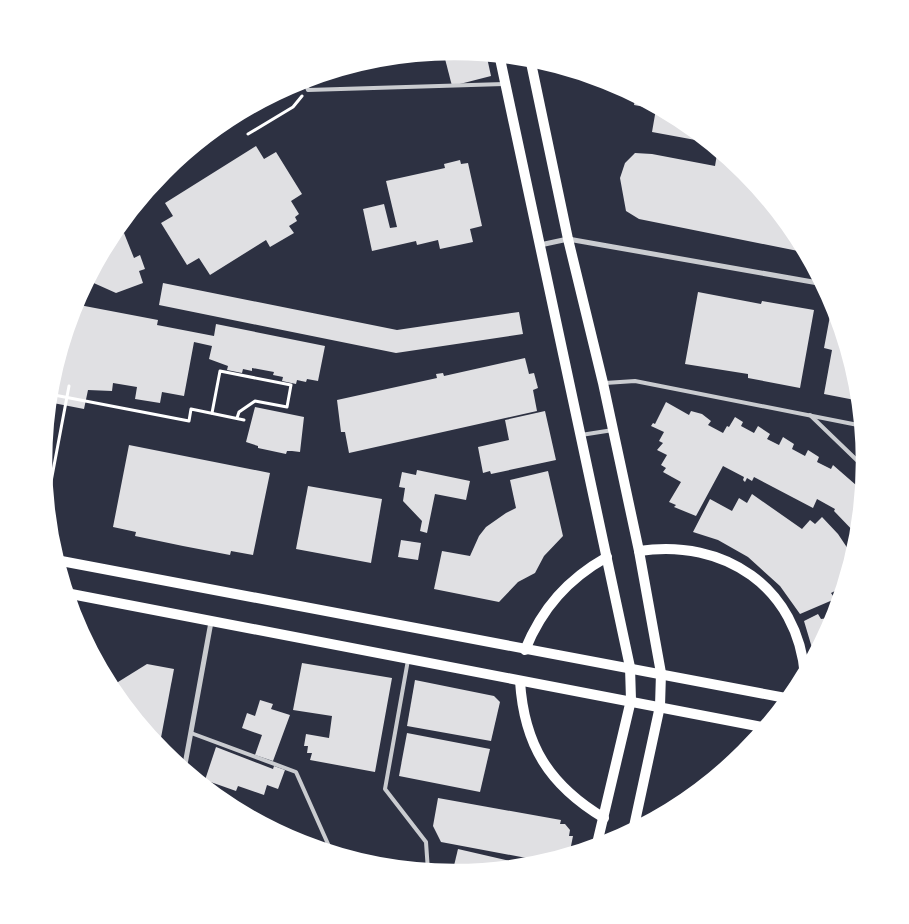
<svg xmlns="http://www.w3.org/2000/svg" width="909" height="924" viewBox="0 0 909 924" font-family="Figtree,sans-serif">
<rect width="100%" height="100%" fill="#2d3142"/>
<g fill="#e0e0e3">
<path d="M455,50L486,53L491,76L452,86L443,51Z"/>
<path d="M636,94L684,120L702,135L701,141L652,132L656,109L634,105Z"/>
<path d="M256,146L264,159L276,152L302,194L291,201L299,214L295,217L297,221L289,226L294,233L270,247L266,240L210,275L199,258L187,265L161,223L173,216L165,203Z"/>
<path d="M718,148L746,171L797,233L808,253L639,219L626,211L620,178L625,163L635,153L652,154L715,166Z"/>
<path d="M460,160L461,164L468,163L482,226L470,229L473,242L440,249L438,240L417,245L416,241L372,251L363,209L384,204L390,228L397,227L386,181L445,168L444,164Z"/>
<path d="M124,233L134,258L140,255L145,269L139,271L143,283L116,293L87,280L109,238Z"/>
<path d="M163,283L397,330L519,312L523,334L396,353L159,305Z"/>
<path d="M698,292L761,304L762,301L814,310L800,388L748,378V374L685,364Z"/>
<path d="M74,304L158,320L157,325L214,336L216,324L325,346L318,381L307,379L306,382L297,380L296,384L282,381L283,377L273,375L274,372L252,368V371L243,369L242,373L227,370L228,366L209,359L212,346L194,342L184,396L162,392L160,403L135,399L137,387L113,383L112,391L88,390L84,409L48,402L50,381Z"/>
<path d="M830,316L839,318L859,382L860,401L824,394L832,350L824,348Z"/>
<path d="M525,358L529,374L534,373L538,388L533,390L537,411L349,453L345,432H341L337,400L437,378L436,374L443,373L444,376Z"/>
<path d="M666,402L689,415L691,411L702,414L711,421L708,425L723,433L727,426L729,427L735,417L743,422L741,426L754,433L758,426L770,434L767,439L779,445L783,437L794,444L792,449L805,456L808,450L819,457L817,462L831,469L833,465L864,492L859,537L834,511L835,509L817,499L813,508L754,477L752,481L747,478L745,482L743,480L744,477L723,466L696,516L674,507L676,505L669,502L681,482L663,472L666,468L661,465L667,455L657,450L663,443L659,441L664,432L651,426L653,423L655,424Z"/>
<path d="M255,407L304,417L300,452L292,451H287L286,454L258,448V446L246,442Z"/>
<path d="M545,411L556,460L491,474L490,471L483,473L478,447L509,440L505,420Z"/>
<path d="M129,445L270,473L253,555L231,551L230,555L183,546L135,536L136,532L113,527Z"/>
<path d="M417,470L470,481L466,500L435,494L427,533L420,531L422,521L403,501L405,488L399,487L402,472L416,475Z"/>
<path d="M548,471L563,536L544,556L535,573L518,582L499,602L434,589L442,551L470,556L479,536L486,527L506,513L516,508L510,480Z"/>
<path d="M308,486L382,499L371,563L296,549Z"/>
<path d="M752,494L802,529L810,520L815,524L822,517L838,534L854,558L843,595L841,596L837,590L831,593L835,599L800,614L780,586L748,557L718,540L693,532L710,499L732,511L739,498L747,503Z"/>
<path d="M401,540L421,543L418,560L398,557Z"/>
<path d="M818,614L821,619L836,617L815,658L804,621Z"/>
<path d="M302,663L392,678L375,772L310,760L312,753H307L308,746H304L306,734L329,738L332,716L293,710Z"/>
<path d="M147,664L174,669L159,748L110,687Z"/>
<path d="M415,680L494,696L500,702L491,741L407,726Z"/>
<path d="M260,700L273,704L271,709L290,715L273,761L255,755L262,735L242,728L247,713L255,716Z"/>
<path d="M407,733L490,749L480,792L399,776Z"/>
<path d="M216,747L273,769L274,766L285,770L278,789L267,785L264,795L238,786L236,791L205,780Z"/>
<path d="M438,798L561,820L560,824H565L570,830L569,836H573L569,856L548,862L441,842L433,826Z"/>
<path d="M458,849L523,864L522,867L452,874Z"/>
</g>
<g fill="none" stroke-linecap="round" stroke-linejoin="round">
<g stroke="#fff" stroke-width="3">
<path d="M248,134L293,107L302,96"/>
<path d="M49,394L189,421L191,409L244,420"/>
<path d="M212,413L220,371L291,385L287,407L255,401L239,412L237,418"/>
<path d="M47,503L69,386"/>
</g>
<g stroke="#caccd0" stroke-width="4">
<path d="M304,79L308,90L504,84"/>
<path d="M605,383L635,381L863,426"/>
<path d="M810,415L866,469"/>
<path d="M581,435L613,430"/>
<path d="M408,660L385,789L426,842L428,871"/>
<path d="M191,733L296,772L332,853"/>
</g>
<g stroke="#caccd0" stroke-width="5">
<path d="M540,245L568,239L824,284"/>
<path d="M184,770L211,622"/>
</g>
<g stroke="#fff" stroke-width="10">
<path d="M499,54L630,667L631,700L596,848"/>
<path d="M530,58L568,239L603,383L639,551L661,673L660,706L633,831"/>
<path d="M639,551C724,538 798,587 805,676"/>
<path d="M56,560L791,699"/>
<path d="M66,593L767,728"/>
<path d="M525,650C542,608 568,579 607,557"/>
<path d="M520,681C524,745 549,785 604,818"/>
</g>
</g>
<path d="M0 0H909V924H0ZM51 462a403 403 0 1 1 806 0a403 403 0 1 1-806 0Z" fill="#fff" fill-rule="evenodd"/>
<path fill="none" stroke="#fff" stroke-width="2.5" d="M51 462a403 403 0 1 1 806 0a403 403 0 1 1-806 0Z"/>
</svg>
